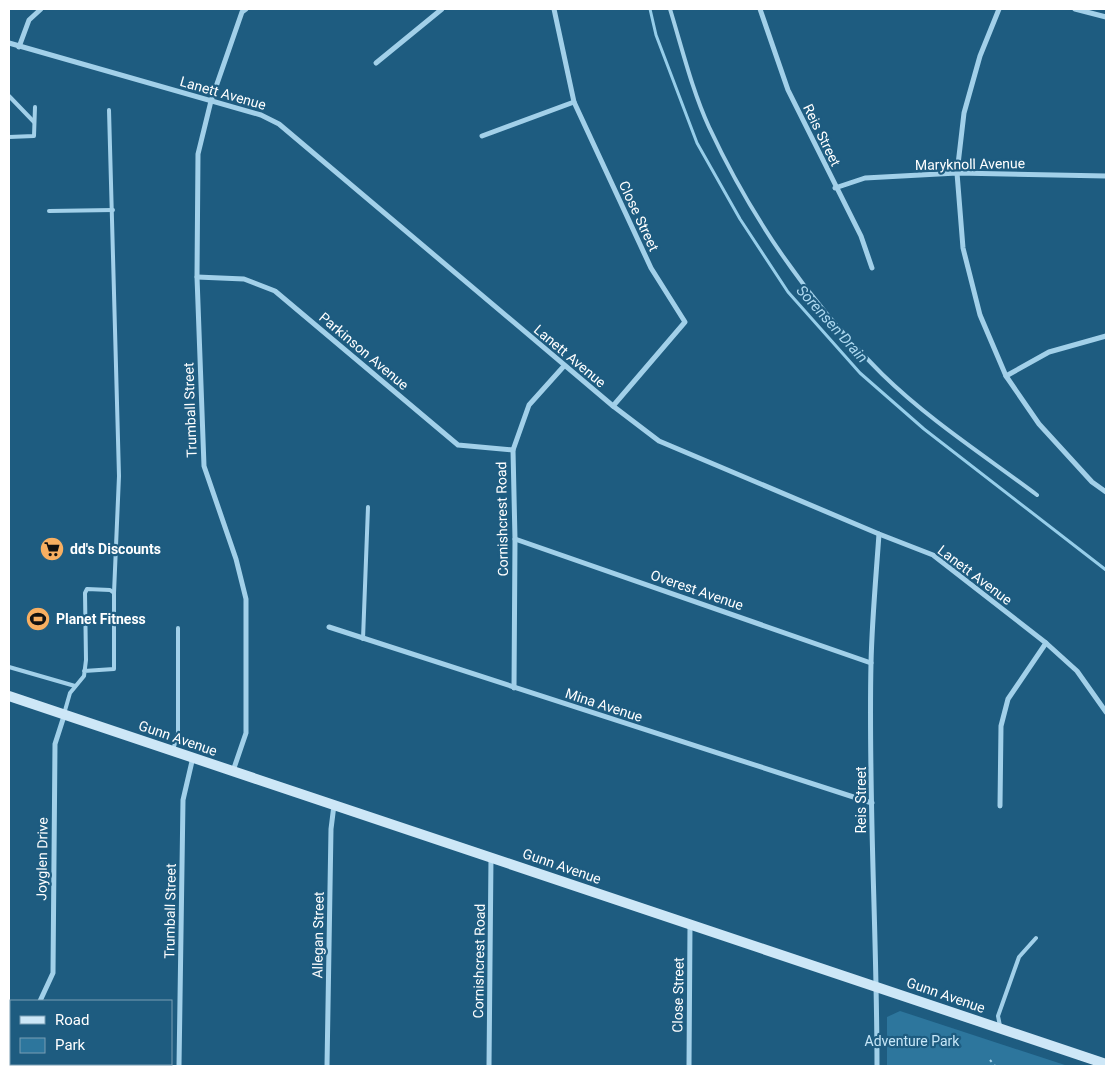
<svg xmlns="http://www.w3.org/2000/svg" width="1115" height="1075" viewBox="0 0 1115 1075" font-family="Roboto,sans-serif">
<rect width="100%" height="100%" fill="#1e5c80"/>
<path fill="#2d769d" d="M900,1011L1068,1066H887V1017Z"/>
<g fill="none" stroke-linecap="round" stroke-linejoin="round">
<path stroke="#96ceea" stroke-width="3" d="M650,9L656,35L697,143L740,219L788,292L860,373L924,429L1106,570"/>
<path stroke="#a2d0e9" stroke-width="2" stroke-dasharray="2.5 4" stroke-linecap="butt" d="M990,1060L995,1066"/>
<g stroke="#a2d0e9" stroke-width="4">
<path d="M670,9C682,48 692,90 709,127C752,219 810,303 882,374C929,420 985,456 1037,495"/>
<path d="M9,96L34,122"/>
<path d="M109,110L119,476L114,593"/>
<path d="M9,137L34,136L35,107"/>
<path d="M49,211L113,210"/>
<path d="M363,639L368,507"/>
<path d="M9,667L75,686"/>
<path d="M64,714L70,693L84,676L86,660L85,593L87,589L110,590L114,593V669L84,671"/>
<path d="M173,750L178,733V628"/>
<path d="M1000,1026L998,1016L1019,957L1036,938"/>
</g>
<g stroke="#a2d0e9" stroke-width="5">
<path d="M554,9L574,102L651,268L685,322L613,406"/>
<path d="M760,9L788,90L861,236L872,268"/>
<path d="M999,9L980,56L964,113L957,173L963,248L980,315L1006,376L1039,424L1092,482L1106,492"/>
<path d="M1075,9L1106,17"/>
<path d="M9,43L261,115L279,124L613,406L659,441L879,534L933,555L1046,643L1077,671L1106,712"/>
<path d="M19,47L29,20L41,9"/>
<path d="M376,63L442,9"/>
<path d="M482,136L574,102"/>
<path d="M835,188L865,178L957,173L1106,176"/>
<path d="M197,277L244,279L275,291L458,445L513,450"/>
<path d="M1006,376L1049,352L1106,336"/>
<path d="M515,539L871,663"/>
<path d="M329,627L872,803"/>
<path d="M514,688L515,539L513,450L529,405L564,366"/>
<path d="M233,771L246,733V599L236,559L204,466L197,277L198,154L211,101L242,12L246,9"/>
<path d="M1000,806L1001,726L1008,699L1046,643"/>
<path d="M40,1001L53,973L55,744L64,716"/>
<path d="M9,1032L11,1030"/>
<path d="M9,1050L11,1058"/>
<path d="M13,1064L14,1066"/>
<path d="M179,1066L183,800L193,757"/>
<path d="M327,1066L331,829L334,805"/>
<path d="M489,1066L491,857"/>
<path d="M689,1066L690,925"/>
<path d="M877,1066C877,932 868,798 871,663C872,620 876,577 879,534"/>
</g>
<path stroke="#cde7f7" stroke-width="10" d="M9,696L1106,1064"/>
</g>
<defs>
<g id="supermarket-disc" transform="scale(1.25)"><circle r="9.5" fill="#f8af61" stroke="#1e5c80"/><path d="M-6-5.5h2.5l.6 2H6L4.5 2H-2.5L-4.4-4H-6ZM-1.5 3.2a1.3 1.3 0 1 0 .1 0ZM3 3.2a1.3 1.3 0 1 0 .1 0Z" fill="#111"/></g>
<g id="stadium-disc" transform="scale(1.25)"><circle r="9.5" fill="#f8af61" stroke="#1e5c80"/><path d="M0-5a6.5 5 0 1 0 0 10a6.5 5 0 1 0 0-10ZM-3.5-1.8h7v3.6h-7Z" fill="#111"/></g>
</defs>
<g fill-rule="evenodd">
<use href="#supermarket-disc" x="52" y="549"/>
<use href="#stadium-disc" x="38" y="619"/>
</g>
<g text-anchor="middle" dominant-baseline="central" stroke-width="4.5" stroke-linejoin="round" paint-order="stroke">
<g font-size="14" fill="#fff" stroke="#1e5c80">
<text transform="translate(223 93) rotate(16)">Lanett Avenue</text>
<text transform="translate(822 135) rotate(64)">Reis Street</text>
<text transform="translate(970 164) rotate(-1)">Maryknoll Avenue</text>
<text transform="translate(639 216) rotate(65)">Close Street</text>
<text transform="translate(364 351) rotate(40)">Parkinson Avenue</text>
<text transform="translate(570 356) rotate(40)">Lanett Avenue</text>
<text transform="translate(190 410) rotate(-92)">Trumball Street</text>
<text transform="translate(502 519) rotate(-91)">Cornishcrest Road</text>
<text transform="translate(975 575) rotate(37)">Lanett Avenue</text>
<text transform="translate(697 590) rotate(19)">Overest Avenue</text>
<text transform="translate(604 705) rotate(18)">Mina Avenue</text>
<text transform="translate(178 738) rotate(19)">Gunn Avenue</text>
<text transform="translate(861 800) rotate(-90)">Reis Street</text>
<text transform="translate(42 859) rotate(-89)">Joyglen Drive</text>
<text transform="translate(562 866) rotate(19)">Gunn Avenue</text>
<text transform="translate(170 911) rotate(-89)">Trumball Street</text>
<text transform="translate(318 935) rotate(-89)">Allegan Street</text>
<text transform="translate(479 961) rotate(-89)">Cornishcrest Road</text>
<text transform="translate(678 995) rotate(-89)">Close Street</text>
<text transform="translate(946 995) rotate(19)">Gunn Avenue</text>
</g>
<g font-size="14" font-weight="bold" fill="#fff" stroke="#1e5c80" text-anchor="start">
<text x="70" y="549">dd's Discounts</text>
<text x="56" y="619">Planet Fitness</text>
</g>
<g font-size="14" fill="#c6e6f7" stroke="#1e5c80">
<text x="912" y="1041">Adventure Park</text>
</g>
<g font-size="15" font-style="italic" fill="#aed9f0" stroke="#1e5c80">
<text transform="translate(832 324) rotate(48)">Sorensen Drain</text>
</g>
</g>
<rect width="1115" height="1075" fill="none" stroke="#ffffff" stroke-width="20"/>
<rect x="10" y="1000" width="162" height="65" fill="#1e5c80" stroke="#789db3"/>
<rect x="20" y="1016" width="25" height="8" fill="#cde7f7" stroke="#789db3"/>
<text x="55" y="1025" font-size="15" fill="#ffffff">Road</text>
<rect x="20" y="1038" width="25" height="15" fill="#2d769d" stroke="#789db3"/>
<text x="55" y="1050" font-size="15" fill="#ffffff">Park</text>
</svg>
